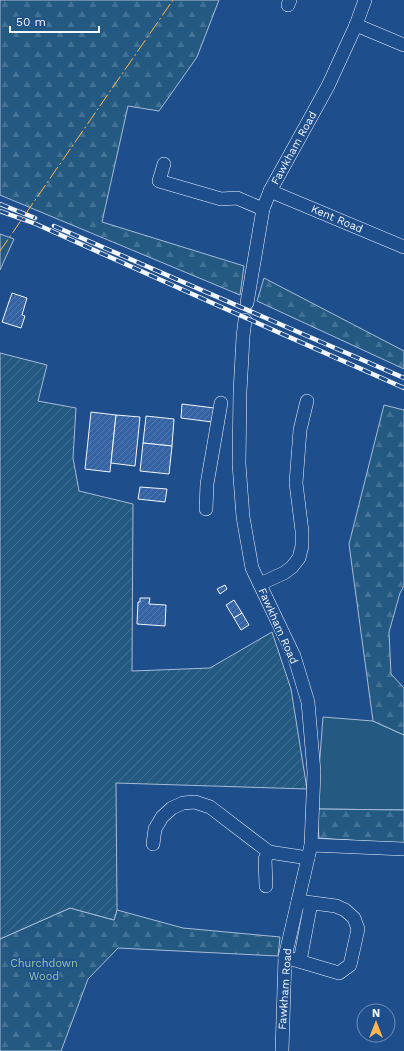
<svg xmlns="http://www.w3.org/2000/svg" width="404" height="1051" viewBox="0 0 404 1051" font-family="'Work Sans',sans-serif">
<defs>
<pattern id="forest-firs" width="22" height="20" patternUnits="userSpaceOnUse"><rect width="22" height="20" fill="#245a82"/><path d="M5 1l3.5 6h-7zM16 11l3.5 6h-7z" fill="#447295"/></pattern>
<pattern id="garden-furrows" width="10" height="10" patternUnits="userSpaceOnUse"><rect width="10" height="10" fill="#245a82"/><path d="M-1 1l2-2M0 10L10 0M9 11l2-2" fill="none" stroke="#447295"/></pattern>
<pattern id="building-hatch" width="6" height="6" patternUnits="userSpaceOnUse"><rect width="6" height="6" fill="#3563a3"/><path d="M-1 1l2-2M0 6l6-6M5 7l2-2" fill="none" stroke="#537ab1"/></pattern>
</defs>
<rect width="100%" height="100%" fill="#1f4e8c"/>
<g fill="#245a82" stroke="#a8bbd7">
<path d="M0,234L14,239L0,270Z"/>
<path d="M323,717L373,721L404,735V810L316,809Z"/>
</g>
<g fill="url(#forest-firs)" stroke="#a8bbd7">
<path d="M0,0H219L197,57L159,111L128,106L102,222L244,266L240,295L0,195Z"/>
<path d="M264,278L404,351V369L257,301Z"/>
<path d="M384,405L404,410V586L400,593L389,632L391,674L404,688V735L373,721L349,544Z"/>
<path d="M316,809L404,810V844L319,838Z"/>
<path d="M70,908L114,920L117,910L183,928L280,937L278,956L118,948L88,979L61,1051H0V939Z"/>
</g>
<path fill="url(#garden-furrows)" stroke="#a8bbd7" d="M0,353L47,365L38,401L76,408L73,458L79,491L133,504L132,671L210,668L272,632L291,689L307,789L116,783L117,910L114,920L70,908L0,939Z"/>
<g fill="url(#building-hatch)" stroke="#f2f6ff">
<path d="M12,293L27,298L22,315L25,316L21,328L2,322Z"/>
<path d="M182,404L214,408L212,422L181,418Z"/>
<path d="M91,412L116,415L110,472L85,469Z"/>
<path d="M116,415L140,417L135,466L111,463Z"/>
<path d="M146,416L174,419L172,446L143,443Z"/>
<path d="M143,443L172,446L169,474L140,471Z"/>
<path d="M140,487L167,489L165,502L138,499Z"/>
<path d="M225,585L227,589L220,594L217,589Z"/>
<path d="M140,598H150L149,604L166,605L165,626L137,624L138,602H140Z"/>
<path d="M234,600L242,613L234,618L226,605Z"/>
<path d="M242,613L249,625L241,630L234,618Z"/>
</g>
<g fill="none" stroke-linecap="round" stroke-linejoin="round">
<g stroke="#f2f6ff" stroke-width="14">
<g id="minor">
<path d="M288,5L290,0"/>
<path d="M356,25L404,45"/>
<path d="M164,164L159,181L221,199L237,198L263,209"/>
<path d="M270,191L404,247"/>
<path d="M247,303L263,209L270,191L328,86L356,25L365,0"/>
<path d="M245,320L243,337L240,392L239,464L243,517L252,568L294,656L308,702L314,772L311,845L285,957L282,1051"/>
<path d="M206,509L207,484L221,403"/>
<path d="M260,584L284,573L292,567L299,558L302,546V531L296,483L300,430L307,401"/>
<path d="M153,844L155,829L162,817L172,808L183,803L195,802L210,807L269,852L308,858"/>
<path d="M311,845L404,849"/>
<path d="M266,886L265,859L269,852"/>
<path d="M285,957L339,973L350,965L358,929L354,918L345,910L336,906L298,901"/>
<path d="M300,961L311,903"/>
</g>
</g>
<use href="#minor" stroke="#1f4e8c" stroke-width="13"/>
<g stroke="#f2f6ff" stroke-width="4.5">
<g id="rail">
<path d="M0,204L35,218"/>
<path d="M0,211L36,224L219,306L404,388"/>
<path d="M54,226L404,378"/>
</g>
</g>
<use href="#rail" stroke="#1f4e8c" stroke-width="3" stroke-dasharray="9" stroke-linecap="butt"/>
<path stroke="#ffb74d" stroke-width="1" stroke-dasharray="14 3 2 3" stroke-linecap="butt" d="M0,251L173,0"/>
</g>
<g text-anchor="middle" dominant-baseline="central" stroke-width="3" stroke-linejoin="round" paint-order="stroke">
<g font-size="11" fill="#f2f6ff" stroke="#1f4e8c">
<text transform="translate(294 148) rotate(-61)">Fawkham Road</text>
<text transform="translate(337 219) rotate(23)">Kent Road</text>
<text transform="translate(278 626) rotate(66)">Fawkham Road</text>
<text transform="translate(285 989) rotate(-86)">Fawkham Road</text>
</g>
<g font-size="11" fill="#97c8a6" stroke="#1f4e8c">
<text x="44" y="963">Churchdown<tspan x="44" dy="13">Wood</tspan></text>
</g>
</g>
<g transform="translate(376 1023)"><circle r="19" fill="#1f4e8c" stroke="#7391ba"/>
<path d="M0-3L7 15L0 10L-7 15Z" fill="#ffb74d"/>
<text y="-6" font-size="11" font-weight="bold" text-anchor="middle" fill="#f2f6ff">N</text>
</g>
<path d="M10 26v6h89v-6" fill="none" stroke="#f2f6ff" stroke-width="2"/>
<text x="16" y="26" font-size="12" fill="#f2f6ff" stroke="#1f4e8c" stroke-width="3" paint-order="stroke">50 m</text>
</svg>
